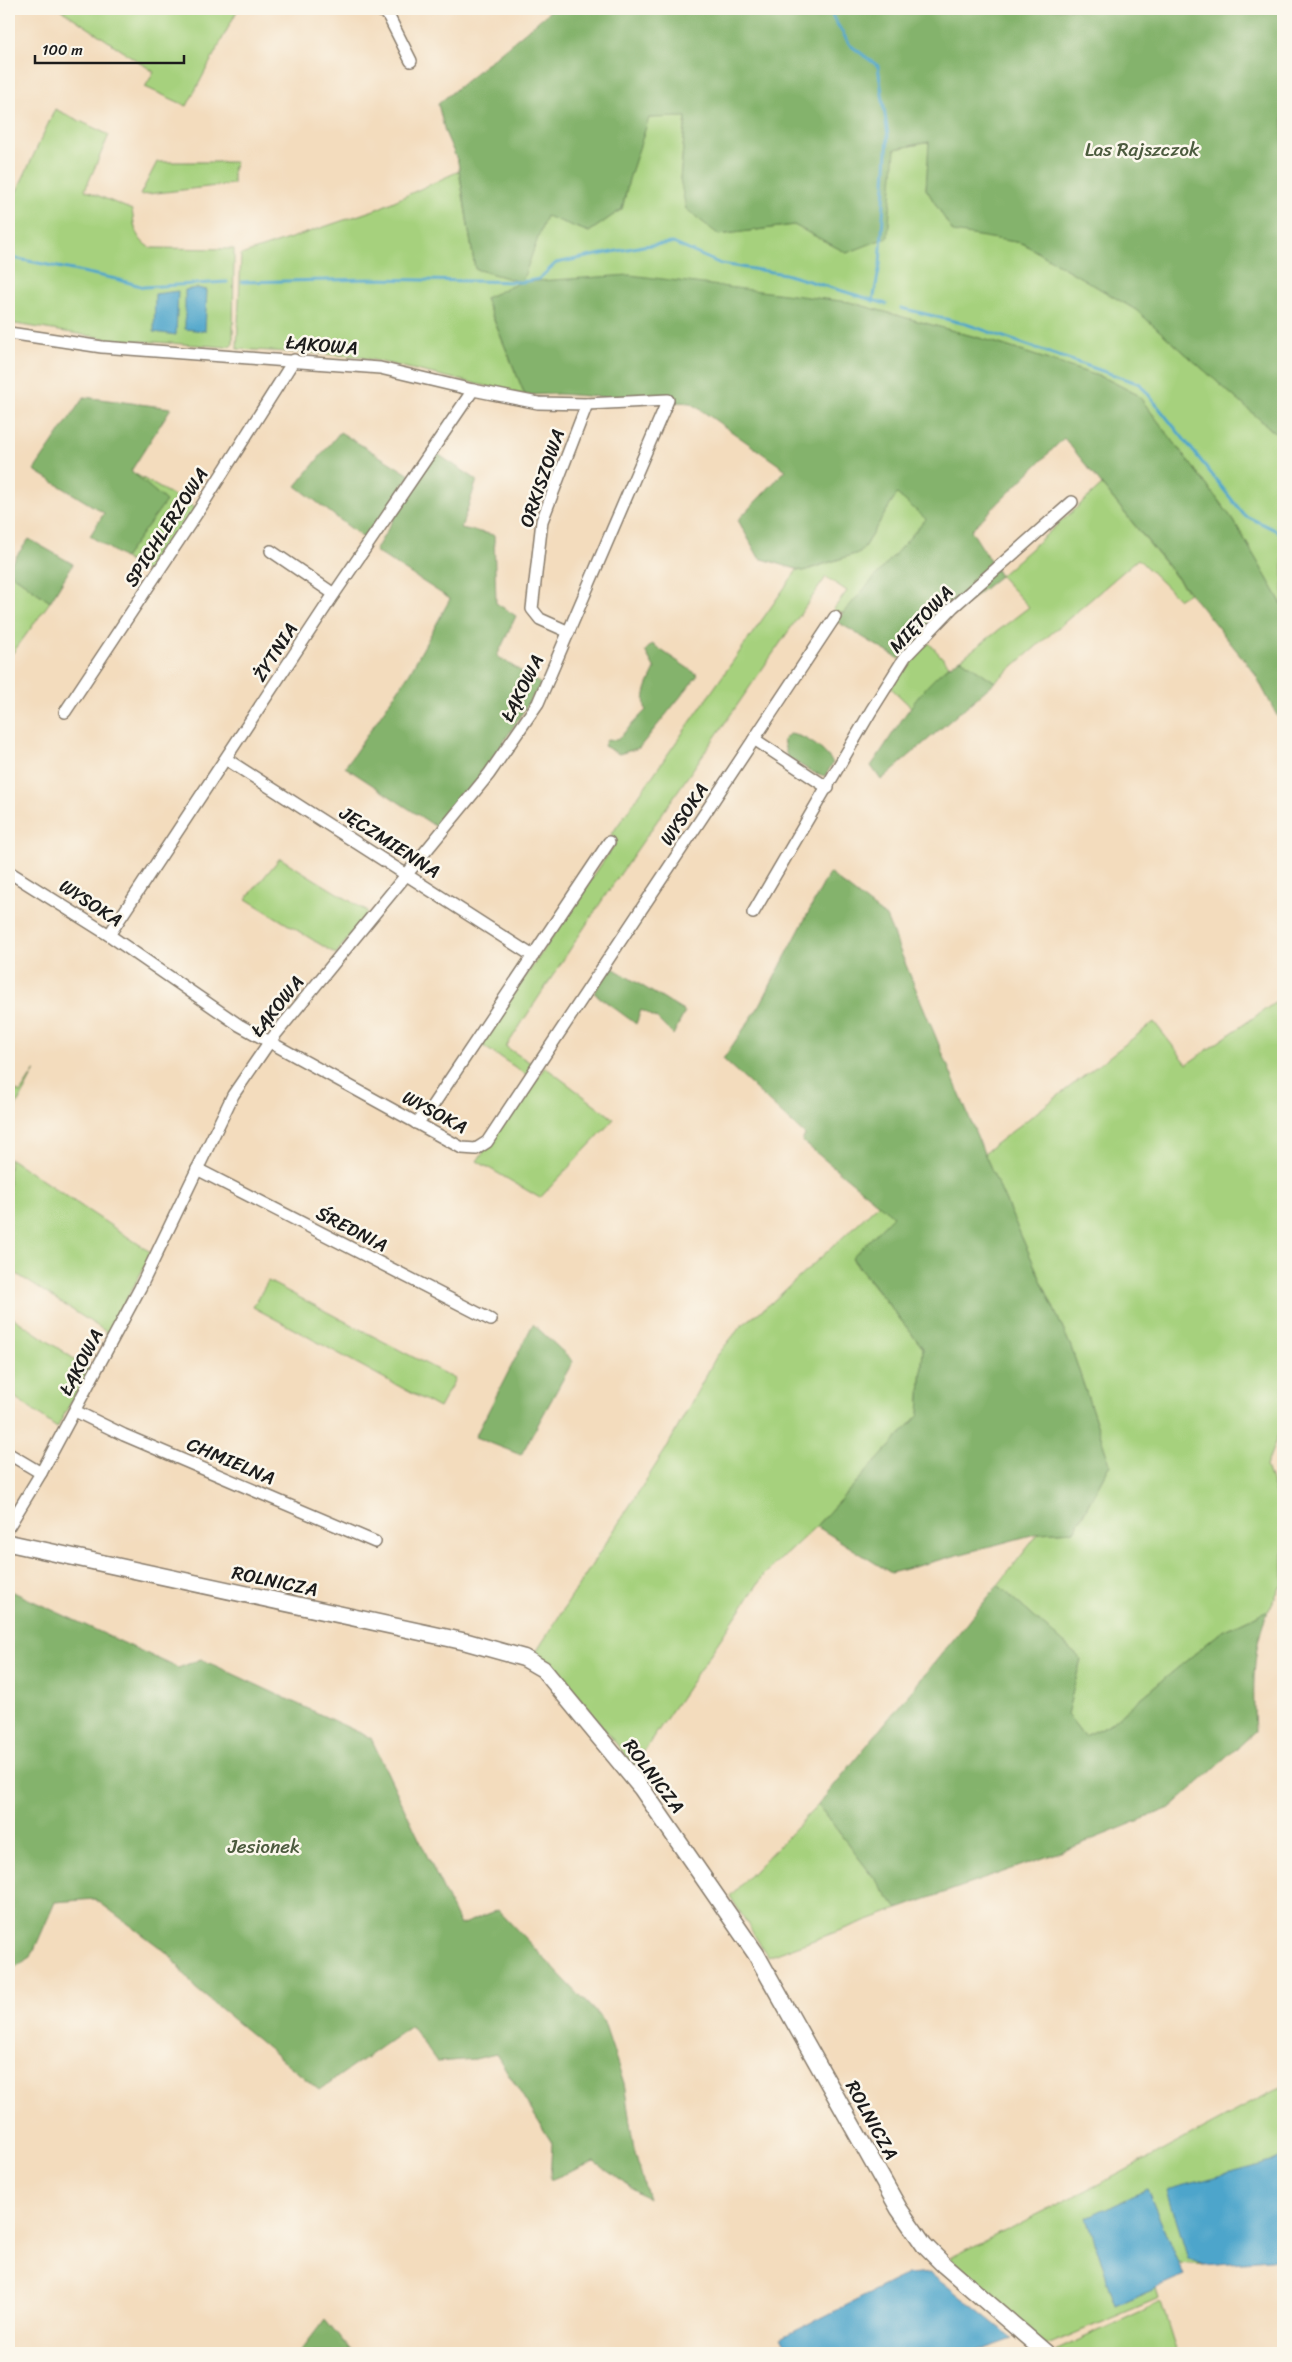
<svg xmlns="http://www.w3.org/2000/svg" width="1292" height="2362" viewBox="0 0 1292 2362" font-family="Sriracha,sans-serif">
<rect width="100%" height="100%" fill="#fbf7ec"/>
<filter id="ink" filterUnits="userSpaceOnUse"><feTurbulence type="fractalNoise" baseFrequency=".02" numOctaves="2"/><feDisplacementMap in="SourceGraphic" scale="10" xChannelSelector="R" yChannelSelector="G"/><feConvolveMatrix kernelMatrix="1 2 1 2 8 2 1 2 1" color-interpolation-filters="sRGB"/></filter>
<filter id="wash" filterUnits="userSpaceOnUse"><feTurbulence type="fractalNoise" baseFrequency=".0096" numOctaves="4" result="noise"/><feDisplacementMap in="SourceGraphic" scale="20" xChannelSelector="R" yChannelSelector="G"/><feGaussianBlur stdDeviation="1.12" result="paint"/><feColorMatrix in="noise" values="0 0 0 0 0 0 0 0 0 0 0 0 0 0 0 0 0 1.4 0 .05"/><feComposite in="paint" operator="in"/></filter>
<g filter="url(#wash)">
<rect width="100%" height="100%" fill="#f3dcbd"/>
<g fill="#a6d17d" stroke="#61764c">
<path d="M60,9H238L187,106L145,87L154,72Z"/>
<path d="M55,109L109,135L85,190L132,210C135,228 134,237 150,248L234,249L233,344L226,347L110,339L9,323V208Z"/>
<path d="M686,116L680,179L719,235L794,225L847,253L892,164L895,149L930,142L926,189L953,231L1022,243L1136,310L1283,440V606L1234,521L1138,395L1107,379L990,341L849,302L485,299L525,395L355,356L237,349L241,255L377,209L459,171L475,268L546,215L589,232L622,209L629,179L648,118Z"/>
<path d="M157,162H236L233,169V184L140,195Z"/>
<path d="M130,471L197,509L150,574L124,558L166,501Z"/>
<path d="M1102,485L1189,593L1179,599L1138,559L995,682L961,659L1029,607L1000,576Z"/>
<path d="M897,494L927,519L843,613L833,610L847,591L826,577L605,896L506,1047L534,1065L527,1075L480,1044L617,841L611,835L797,570L804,571L861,552Z"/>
<path d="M9,572L50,602L9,658Z"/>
<path d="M929,643L949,665L921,695L912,708L891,688L913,656Z"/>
<path d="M280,858L368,912L336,954L246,899Z"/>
<path d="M1283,997V1422L1266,1466L1283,1517V1587H1280L1269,1610L1221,1632L1110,1724L1084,1736L1067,1714L1081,1659L998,1585L1039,1533L1074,1531L1110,1464L1071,1347L984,1153L1154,1022L1187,1064Z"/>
<path d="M545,1067L614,1119L540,1198L477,1161Z"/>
<path d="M35,1070L9,1120V1085L20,1093Z"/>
<path d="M9,1158L152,1253L108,1333L9,1269Z"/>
<path d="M879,1204L893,1216L852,1259L923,1348L919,1415L816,1526L764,1575L634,1766L554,1666L533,1657L666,1449L716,1357L741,1326L770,1304Z"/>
<path d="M268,1281L455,1379L439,1408L253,1307Z"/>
<path d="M9,1315L89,1369L57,1428L9,1393Z"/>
<path d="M818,1805L898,1909L768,1957L730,1896Z"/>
<path d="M1283,2086V2156L1271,2162L1188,2258L1204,2265L1178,2263L1147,2189L1116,2306L1156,2288L1159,2298L1045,2346L950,2258L1115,2176Z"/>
<path d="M1161,2302L1177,2353H1058L1055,2351Z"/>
</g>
<g fill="#84b36c" stroke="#506844">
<path d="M549,9H1283V440L1136,310L1022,243L953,232L926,189L929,142L895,149L888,237L847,253L794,225L719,235L686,209L680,179L686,117L649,118L629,179L622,209L589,232L546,216L522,282L630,275L849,302L990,341L1107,379L1138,395L1234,521L1283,606V727L1254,672L1064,438L971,530L1000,576L899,659L836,621L926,519L897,494L861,552L803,571L759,558L738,520L786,470L691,403L558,394L525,395L485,298L521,282L475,269L458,162L445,132L438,104L548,13Z"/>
<path d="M84,397L171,408L131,471L166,501L124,558L90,536L104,513L34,470Z"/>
<path d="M340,432L410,475L366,540L296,486Z"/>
<path d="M433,451L477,480L461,528L494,535L496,603L516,616L497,656L541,684L487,768L438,828L345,767L409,674L450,599L375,551Z"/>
<path d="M29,539L73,564L50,602L9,572V566Z"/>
<path d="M652,644L698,675L639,748L619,754L604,746L607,739L617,740L646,710C641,695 649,682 655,669L645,651Z"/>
<path d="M961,659L995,682L881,780L871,766C895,733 923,677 961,659Z"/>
<path d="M789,734C805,735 824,749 833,763L825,776L812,772L787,757L783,740Z"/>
<path d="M829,873L886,917L984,1153L1071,1347L1110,1464L1074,1531L1039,1533L891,1573L816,1526L919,1415L923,1348L852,1258L893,1216L802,1141L805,1135L723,1059L760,1005Z"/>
<path d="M611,967L685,1012L673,1035L656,1018L641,1010L636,1024L594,993Z"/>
<path d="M533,1324L573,1361L521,1455L475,1437Z"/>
<path d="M998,1585L1081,1659L1067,1714L1084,1736L1110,1724L1221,1632L1269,1610C1251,1647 1253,1692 1255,1732L1170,1808L1066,1850L898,1909L818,1805Z"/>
<path d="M9,1590L178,1668L201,1659L371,1738L460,1925L498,1910L603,2020L624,2083L634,2149L648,2199L594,2162L550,2180L552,2143L496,2054L475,2059L437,2062L411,2026L319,2090L195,1988L170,1955L95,1899L55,1902L31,1957L9,1971Z"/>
<path d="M325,2319L353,2353H299Z"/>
</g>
<g fill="#4ea5cb" stroke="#356074">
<path d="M197,288L207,290L205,331L185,329V290Z"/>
<path d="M178,291L176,335L154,332L155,294Z"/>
<path d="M1283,2156V2259L1204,2265L1188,2258L1167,2190L1271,2162Z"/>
<path d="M1147,2189L1184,2276L1116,2306L1087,2217Z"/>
<path d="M931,2273L1013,2339L973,2353H792L781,2338L907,2275Z"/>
</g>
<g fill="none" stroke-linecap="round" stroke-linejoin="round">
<g stroke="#4ea5cb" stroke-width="3">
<path d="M828,9L850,45L878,66L888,136L880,265L873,301"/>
<path d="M9,257L116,279L144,287L227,282"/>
<path d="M242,282L372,279L522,282L539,279L556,263L643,246L673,243L721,264L785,274L886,304"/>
<path d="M901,308L966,324L1140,384L1244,515L1283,534"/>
</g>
</g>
</g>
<g filter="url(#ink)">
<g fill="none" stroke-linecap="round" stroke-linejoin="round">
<g stroke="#887c6c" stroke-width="14">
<g id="street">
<path d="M378,9L388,15L411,61"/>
<path d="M9,333L102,347L380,368L473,390L538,403L587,404L668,400L538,703L489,774L270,1041L233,1095L140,1288L41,1473L9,1526"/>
<path d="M271,551L334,594"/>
<path d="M569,632L540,619L532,609L542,521L587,404"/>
<path d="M65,712L201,507L294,360"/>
<path d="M754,739L828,788"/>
<path d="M226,759L533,956"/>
<path d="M9,872L109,935L239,1025L462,1148L476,1149L487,1142L835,617"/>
<path d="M753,913L871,711L905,657L953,607L1072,502"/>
<path d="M109,935L334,594L473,390"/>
<path d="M416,1123L431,1108L609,842"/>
<path d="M197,1169L491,1320"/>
<path d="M75,1411L124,1435L375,1542"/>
<path d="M9,1454L41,1473"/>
</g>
</g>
<g stroke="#887c6c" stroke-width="19">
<path id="secondary" d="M9,1543L467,1642L524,1658L543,1669L642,1789L756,1954L899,2209L924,2245L944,2265L1046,2353"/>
</g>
<use href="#street" stroke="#fff" stroke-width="11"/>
<use href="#secondary" stroke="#fff" stroke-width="16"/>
</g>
</g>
<g text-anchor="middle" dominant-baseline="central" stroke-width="5" stroke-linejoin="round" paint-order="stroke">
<g font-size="19" fill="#4c5b3e" stroke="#fbf7ec">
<text x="1142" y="149">Las Rajszczok</text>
<text x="264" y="1846">Jesionek</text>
</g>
<g font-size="19" fill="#1c1c1c" stroke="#fbf7ec">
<text transform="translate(322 345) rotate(5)">ŁĄKOWA</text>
<text transform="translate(542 478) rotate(-71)">ORKISZOWA</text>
<text transform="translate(166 527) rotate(-57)">SPICHLERZOWA</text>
<text transform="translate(921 619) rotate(-47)">MIĘTOWA</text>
<text transform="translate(275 652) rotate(-57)">ŻYTNIA</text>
<text transform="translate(522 688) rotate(-63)">ŁĄKOWA</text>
<text transform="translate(684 814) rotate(-56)">WYSOKA</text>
<text transform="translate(390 842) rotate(33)">JĘCZMIENNA</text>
<text transform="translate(91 903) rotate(33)">WYSOKA</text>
<text transform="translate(277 1006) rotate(-51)">ŁĄKOWA</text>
<text transform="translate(435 1112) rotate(28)">WYSOKA</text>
<text transform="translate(352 1229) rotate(27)">ŚREDNIA</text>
<text transform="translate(81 1362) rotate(-62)">ŁĄKOWA</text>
<text transform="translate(231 1461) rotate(23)">CHMIELNA</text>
<text transform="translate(275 1581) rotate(12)">ROLNICZA</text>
<text transform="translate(654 1776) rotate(53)">ROLNICZA</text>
<text transform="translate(872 2120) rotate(61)">ROLNICZA</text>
</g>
</g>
<rect width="1292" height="2362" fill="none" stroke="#fbf7ec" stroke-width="30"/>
<path d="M35 55v8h149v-8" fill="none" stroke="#1c1c1c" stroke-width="2.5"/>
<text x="42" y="55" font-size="15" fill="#1c1c1c" stroke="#fbf7ec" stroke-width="4" paint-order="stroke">100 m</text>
</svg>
